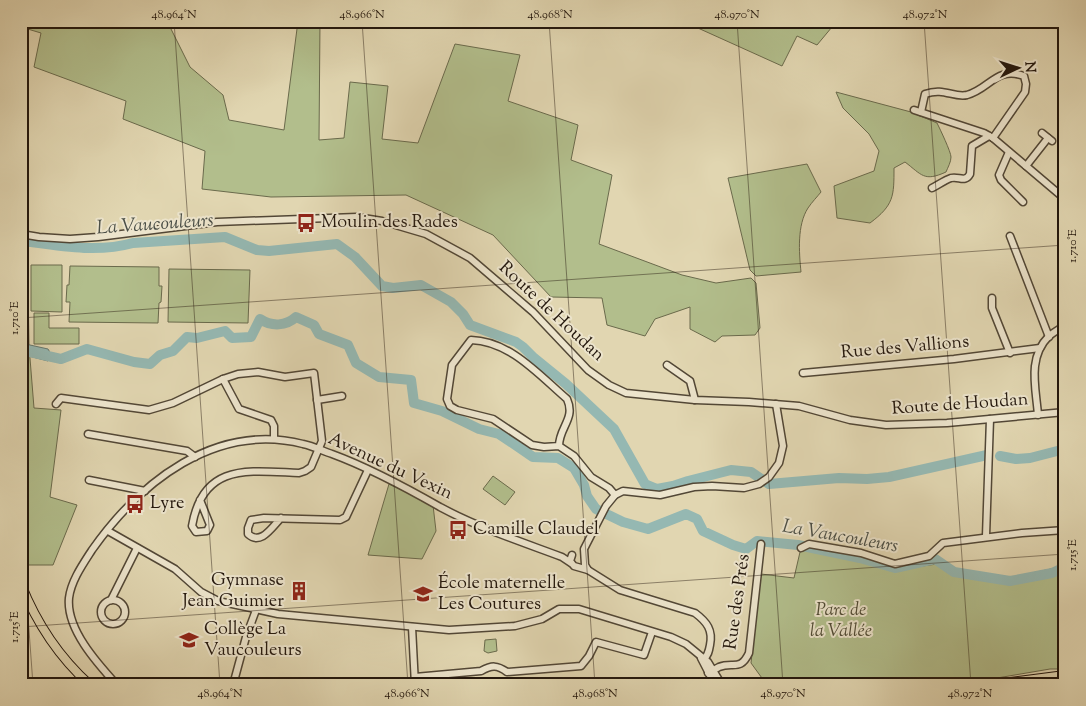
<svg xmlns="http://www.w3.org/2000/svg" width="1086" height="706" viewBox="0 0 1086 706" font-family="'Sorts Mill Goudy',serif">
<rect width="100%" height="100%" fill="#e1d6b1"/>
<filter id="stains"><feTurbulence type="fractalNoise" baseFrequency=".004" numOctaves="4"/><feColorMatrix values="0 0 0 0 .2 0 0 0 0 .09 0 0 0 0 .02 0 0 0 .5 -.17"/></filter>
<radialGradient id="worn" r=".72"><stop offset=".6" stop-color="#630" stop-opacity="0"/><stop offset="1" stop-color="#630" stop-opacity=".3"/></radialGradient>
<g fill="#b2be8c" stroke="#6a6a4c">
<path d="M21,21H167L190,67L223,95L229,120L284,130L298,21H320L319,140L344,138L350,82L388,86L382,139L418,143L455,44L520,55L508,101L578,125L571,160L612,175L599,244L682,275L716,283L751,278L756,283L760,328L755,335L722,336L715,342L690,329V307L655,319L645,336L607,325L602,298L551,297L493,235L406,195L271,197L202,189L205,151L123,119L126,101L34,67L41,33L21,27Z"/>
<path d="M691,21H837L817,45L797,36L782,66L689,24Z"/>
<path d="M836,92L911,112L937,123C940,129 951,152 951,157C951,162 948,167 946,172C924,182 922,175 905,162L894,168C894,196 894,205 870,223L837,218L834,186L874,171L879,151L869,134L843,108Z"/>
<path d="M807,164L821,192C817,197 812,202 808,208C797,225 799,252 801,272L756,276L750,270L728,178Z"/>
<path d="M21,229L27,230L29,346L34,408L61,410L50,497L77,505L53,565H21Z"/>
<path d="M31,265H62V312L31,311Z"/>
<path d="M70,266L159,267V286H162L161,302L159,303L158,323L69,322L70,302H66L67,285H69Z"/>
<path d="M169,269L250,270L248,323L168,322Z"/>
<path d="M34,313H49V328H79V344H34Z"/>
<path d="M493,476L515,492L505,505L483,489Z"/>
<path d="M389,484L433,505L436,531L422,559L368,555Z"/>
<path d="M809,549L901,569L937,564L955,575L999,580L1065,566V669H1050L956,685H767L751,663L761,574L794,578L800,552Z"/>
<path d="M496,639L497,651L488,653L484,651L485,640Z"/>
</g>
<path fill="#95b8b2" stroke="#677870" d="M21,343L48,349L51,354L48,361L21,354Z"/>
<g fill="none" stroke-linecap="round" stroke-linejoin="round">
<g stroke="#677870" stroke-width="2">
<path d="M21,241H23"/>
<path d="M744,559L746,549"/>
</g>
<g stroke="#95b8b2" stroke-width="10">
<path d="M23,241C60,246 97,253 133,243L225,237L257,250L269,251L337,244L355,257L382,286L393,288L421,285L451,302L463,314L470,325L516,342L523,347L534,358L566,384L614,429L645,484L657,489L673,486L688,481L731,470L751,472L769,484L839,478L867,479L889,477L987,455"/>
<path d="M21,350L61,359L87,349L134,362L150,364L160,355L173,351L187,337L197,338L225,331L232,338L251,337L260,319C272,327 286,326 296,317L314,325L319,334L348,345L356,363L379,377L411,380L414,403L442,411L479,429L499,434L533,457L558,458L574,468L584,485L587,496L596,509L623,522L648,529L686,514L697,519L703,531L733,545L746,549L757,541L798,545L860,558L895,568L935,559L954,572L1010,581L1052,573L1065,567"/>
<path d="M1000,456L1016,459L1030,458L1065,449"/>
</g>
<g stroke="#524736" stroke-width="9">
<g id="minor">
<path d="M914,110L984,133L993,138L1065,199"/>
<path d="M921,112L925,94C944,87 953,98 967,95C990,89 996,66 1024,76L1026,84L1025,92L993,138"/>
<path d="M1042,133L1052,141"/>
<path d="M1009,152L999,175L1001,180L1023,202"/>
<path d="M1026,166L1048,138"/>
<path d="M932,188C938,185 945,180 951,178C959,176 965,183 970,174L972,146L989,136"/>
<path d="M21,234L39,237L70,239L98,237L217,222L357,217L382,221L426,234L470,258L533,312L588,370L609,385L626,393L695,400L749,402L799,406L850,420L886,425L947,423L1065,412"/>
<path d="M1010,236L1049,337"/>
<path d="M992,298V308L1010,353"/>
<path d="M667,365L690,381L695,400"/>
<path d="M803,373L954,359L1040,348"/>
<path d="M223,379L239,409L271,420L274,426V439"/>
<path d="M317,400L342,396"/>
<path d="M56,404L61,398L149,410L173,403L223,379L238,374L258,372L285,377L314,373L322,441L311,467L305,471L299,473C249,471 203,462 192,526L196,532L207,531L210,525L200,500"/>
<path d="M1038,415C1036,388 1027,358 1049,336C1054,332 1060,329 1065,325"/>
<path d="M88,434L187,451L195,457"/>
<path d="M559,446C559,427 576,419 567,399C539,375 510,341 471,340L452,365L447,399L450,406L457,410L493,419L532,445L544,447L559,446L574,456L591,477L609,488L615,495"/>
<path d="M89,480L145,491"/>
<path d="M281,518C272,527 261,546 248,534V528L251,520L264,518L340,520L346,517L368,470"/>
<path d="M108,531L175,569L201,592L218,601L278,614L449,630L515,626L542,619L559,609H579L671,637L686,644L708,662L722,685"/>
<path d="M986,536L990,419"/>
<path d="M801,548L809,544L861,553L895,564L929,556L943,543L1022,533L1065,530"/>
<path d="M572,555L570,561L574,566L588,570L620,590L695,613C707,622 713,630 710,645C709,651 708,656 703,660"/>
<path d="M588,570L585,565L584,549L606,506L615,495L623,491L660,495L694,487L712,486L744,488L759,484L769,477L779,463L783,446L776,404"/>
<path d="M111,600L137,548"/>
<circle cx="113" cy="612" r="12"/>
<path d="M412,627L415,685"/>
<path d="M701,658L715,685"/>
<path d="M708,673C712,672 715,669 719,667C733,661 740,672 749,653L761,544"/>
<path d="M415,677L481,671C492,665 497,665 507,672L581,666L589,656L596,642L644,655L652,632"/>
<path d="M117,685C97,663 66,629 69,598C71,581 83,564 92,550C140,482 215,422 303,444C313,446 323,451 332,454C370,468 405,487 440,507C479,528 522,542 562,557L571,563"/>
<path d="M233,685L246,637L256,610"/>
</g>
</g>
<g stroke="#23170d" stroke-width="10">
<g id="major">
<path d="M21,584C36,622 59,657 90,685"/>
<path d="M987,685L1065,675"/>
<path d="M1029,685L1065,681"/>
</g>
</g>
<use href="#minor" stroke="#ece4cc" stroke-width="6"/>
<use href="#major" stroke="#e1d6b1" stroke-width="8"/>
</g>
<path fill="none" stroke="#23170d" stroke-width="1" stroke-opacity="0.45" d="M174,21L220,685M362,21L408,685M549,21L595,685M737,21L783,685M924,21L971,685M21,318L1065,245M21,520L33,685M21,627L1065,554"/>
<defs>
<g id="bus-bare" transform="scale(1.5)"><path d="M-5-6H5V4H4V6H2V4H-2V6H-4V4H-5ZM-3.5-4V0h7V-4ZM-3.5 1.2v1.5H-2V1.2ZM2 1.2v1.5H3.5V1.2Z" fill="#8f2418" stroke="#ece4cc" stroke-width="2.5" paint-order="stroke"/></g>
<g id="building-bare" transform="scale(1.5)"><path d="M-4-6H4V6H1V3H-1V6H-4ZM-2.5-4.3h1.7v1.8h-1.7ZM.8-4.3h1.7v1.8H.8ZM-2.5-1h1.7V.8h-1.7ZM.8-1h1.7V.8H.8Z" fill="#8f2418" stroke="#ece4cc" stroke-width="2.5" paint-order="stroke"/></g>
<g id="school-bare" transform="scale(1.5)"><path d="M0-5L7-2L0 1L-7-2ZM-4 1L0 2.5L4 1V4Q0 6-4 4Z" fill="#8f2418" stroke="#ece4cc" stroke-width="2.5" paint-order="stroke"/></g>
</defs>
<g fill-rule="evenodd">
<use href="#bus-bare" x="306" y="223"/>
<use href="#bus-bare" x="135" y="504"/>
<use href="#bus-bare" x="458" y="530"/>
<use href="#building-bare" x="299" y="591"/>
<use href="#school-bare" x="423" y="594"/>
<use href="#school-bare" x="189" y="640"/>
</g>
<g text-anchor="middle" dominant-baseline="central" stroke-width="4" stroke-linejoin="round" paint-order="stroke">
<g font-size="18" fill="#23170d" stroke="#ece4cc" text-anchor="start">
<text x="321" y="223">Moulin des Rades</text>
<text x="150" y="504">Lyre</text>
<text x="473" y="530">Camille Claudel</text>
<text x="284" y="581" text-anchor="end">Gymnase<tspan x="284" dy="21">Jean Guimier</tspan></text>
<text x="438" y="584">École maternelle<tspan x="438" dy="21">Les Coutures</tspan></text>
<text x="204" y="630">Collège La<tspan x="204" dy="21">Vaucouleurs</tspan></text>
</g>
<g font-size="18" fill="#23170d" stroke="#ece4cc">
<text transform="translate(551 312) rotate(43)">Route de Houdan</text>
<text transform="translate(905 348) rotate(-5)">Rue des Vallions</text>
<text transform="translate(960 405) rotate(-4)">Route de Houdan</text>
<text transform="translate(390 467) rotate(25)">Avenue du Vexin</text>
<text transform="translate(738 602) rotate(-82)">Rue des Prés</text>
</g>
<g font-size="18" font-style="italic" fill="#4e4933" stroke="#ece4cc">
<text x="841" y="611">Parc de<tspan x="841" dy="21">la Vallée</tspan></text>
</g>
<g font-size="19" font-style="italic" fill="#4b4f47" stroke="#ece4cc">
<text transform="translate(155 225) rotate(-4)">La Vaucouleurs</text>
<text transform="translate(840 537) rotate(10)">La Vaucouleurs</text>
</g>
</g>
<rect width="1086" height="706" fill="none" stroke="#e1d6b1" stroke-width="55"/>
<g transform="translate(1018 68) rotate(86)" stroke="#ece4cc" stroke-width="4" paint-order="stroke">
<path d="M0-4L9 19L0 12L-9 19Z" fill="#23170d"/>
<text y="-8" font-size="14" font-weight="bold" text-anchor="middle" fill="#23170d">N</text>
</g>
<rect x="28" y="28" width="1030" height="650" fill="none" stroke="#23170d" stroke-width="2"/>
<g font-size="12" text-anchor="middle" fill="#23170d">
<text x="174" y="18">48.964°N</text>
<text x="362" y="18">48.966°N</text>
<text x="550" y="18">48.968°N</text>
<text x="737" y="18">48.970°N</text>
<text x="925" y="18">48.972°N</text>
<text transform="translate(1072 246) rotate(-90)" y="4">1.710°E</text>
<text transform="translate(14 318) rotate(-90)" y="4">1.710°E</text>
<text transform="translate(1072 555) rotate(-90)" y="4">1.715°E</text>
<text transform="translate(14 627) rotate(-90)" y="4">1.715°E</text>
<text x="220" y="697">48.964°N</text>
<text x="407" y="697">48.966°N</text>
<text x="595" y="697">48.968°N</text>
<text x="783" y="697">48.970°N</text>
<text x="970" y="697">48.972°N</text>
</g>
<rect width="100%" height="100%" filter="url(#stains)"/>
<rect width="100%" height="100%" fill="url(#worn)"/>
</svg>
